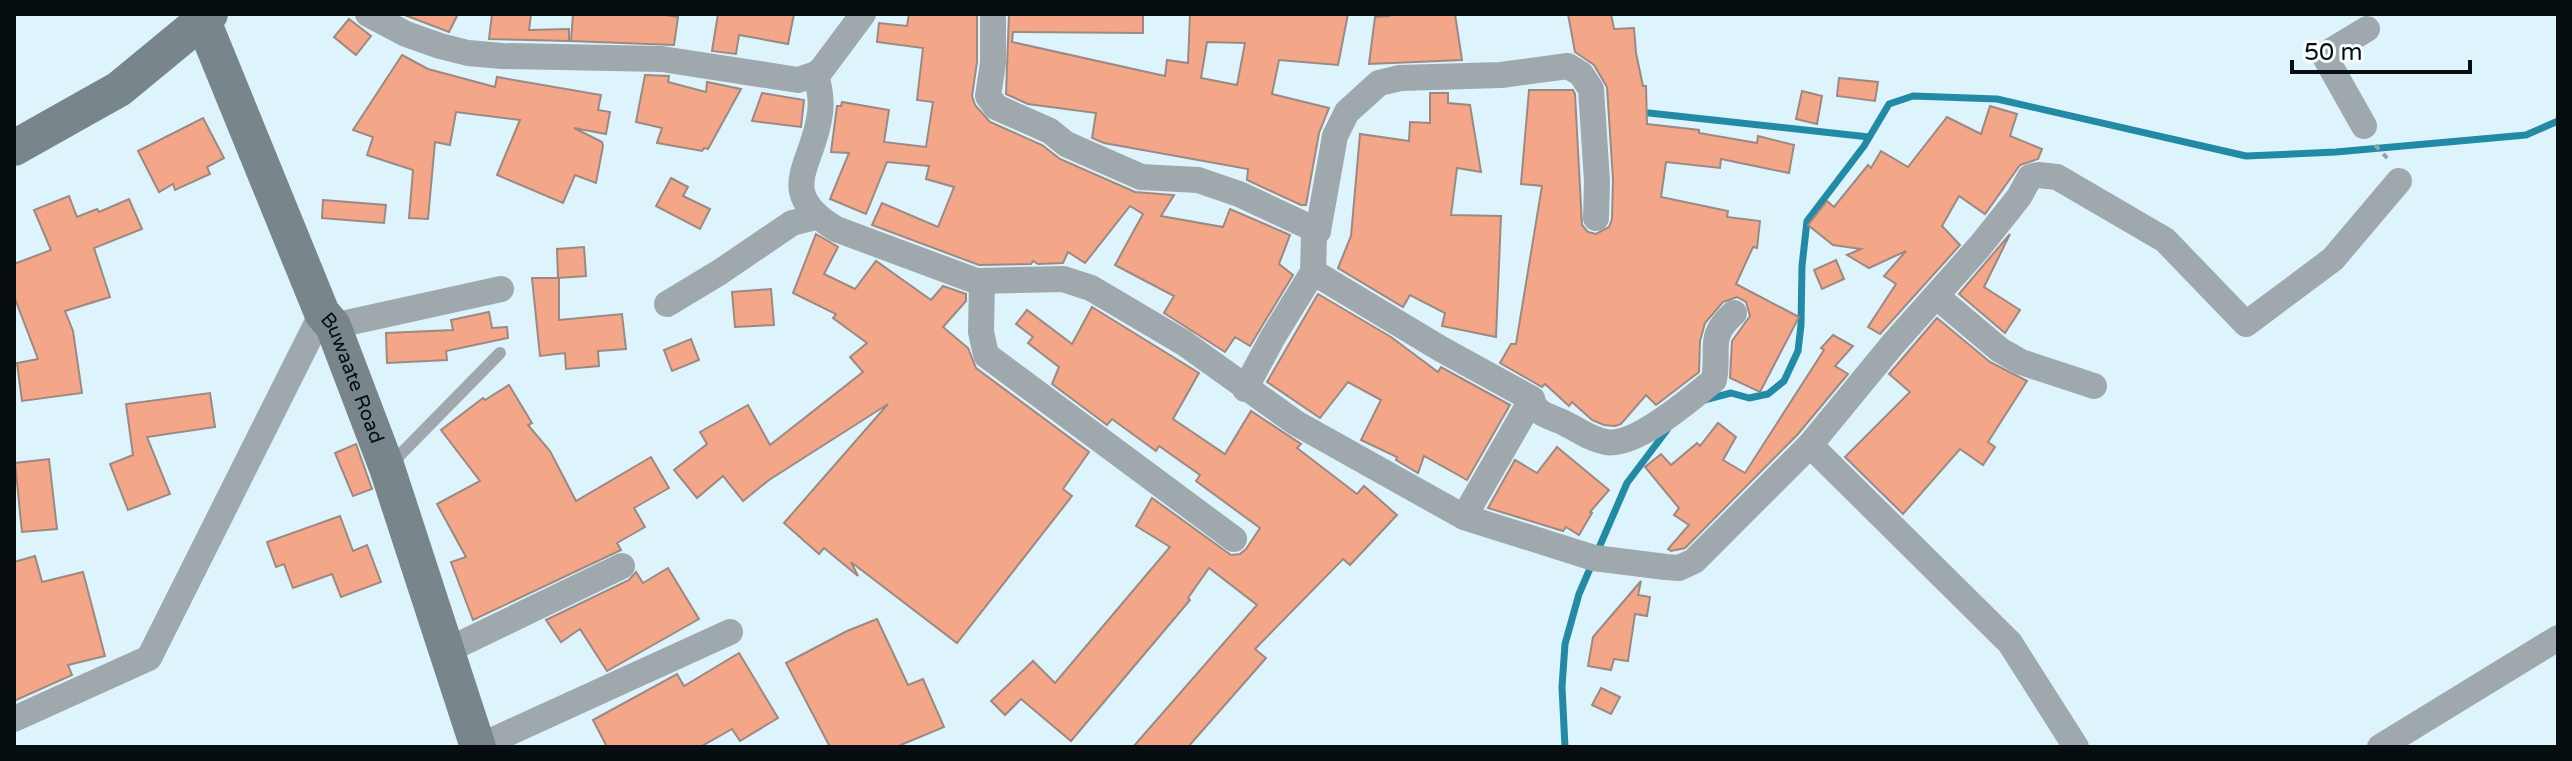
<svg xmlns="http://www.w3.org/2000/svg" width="2572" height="761" viewBox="0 0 2572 761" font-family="'Varela Round',sans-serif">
<rect width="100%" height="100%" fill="#ddf4fc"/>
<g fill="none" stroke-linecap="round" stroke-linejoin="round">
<g stroke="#238aa6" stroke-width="7">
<path d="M1649,113L1869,137"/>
<path d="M1704,400L1731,393L1749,398L1768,394L1784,381L1798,351L1801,325L1802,266L1807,221L1864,146L1889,104L1913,96L1997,99L2246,156L2336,152L2526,135L2558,121"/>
<path d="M1565,747L1562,687L1565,644L1579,594L1627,483L1667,430"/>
</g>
</g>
<g fill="#f4a688" stroke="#9c8982" stroke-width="2" fill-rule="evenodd">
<path d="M402,14H458L449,32Z"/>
<path d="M492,14H531L529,30L569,29V41L489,39Z"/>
<path d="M573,14H659L678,17L674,45L571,41Z"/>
<path d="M718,14H794L788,44L739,35L736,54L712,51Z"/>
<path d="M909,14H977V62L972,96L975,105L990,122L1042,145L1060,159L1135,192L1174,195L1161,216L1223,227L1230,209L1290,235L1279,264L1293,275L1250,346L1235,337L1225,352L1164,313L1174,296L1115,265L1143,214L1130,206L1085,263L1068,252L1063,263L1038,264L1033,261L1031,264L979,265L872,225L882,203L938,227L954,187L926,179L929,166L887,162L866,214L830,199L849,153L831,152L837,106H841L842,102L889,110L884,142L926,147L933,102L917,100L923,48L877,42L879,23L907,26Z"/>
<path d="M1009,14H1143V33L1013,32L1012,42L1165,76L1167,60L1188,63L1190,14H1348L1338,65L1279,60L1272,94L1329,108L1319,133L1306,205H1301L1247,180L1248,169L1104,143L1092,138L1096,113L1028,104L1006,94ZM1207,42L1245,43L1237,85L1201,78Z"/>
<path d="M1388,14H1455L1462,60L1369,64L1375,17L1389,16Z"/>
<path d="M1568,14H1611L1614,29L1634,28L1636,53L1643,86H1646L1647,124L1699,130V133L1757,143L1758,136L1794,145L1789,173L1721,159L1720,168L1666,162L1661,197L1728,211L1727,217L1760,221L1757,248L1753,247L1736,284L1799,317L1760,392L1730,378L1732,341L1750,316L1746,302L1737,297L1723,302L1705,323L1700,341L1699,372L1656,405L1646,395L1621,424L1615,426L1604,425L1592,420L1572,402L1569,406L1545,384L1542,387L1500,363L1511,344H1516L1542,186L1521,184L1529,90H1573L1575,94L1582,225L1588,232L1596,234L1609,227L1612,219L1613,180L1607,87L1594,65L1575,52Z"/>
<path d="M349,19L371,36L356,55L334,37Z"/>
<path d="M402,55L428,69L495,87L497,77L601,95L598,110L610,112L606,134L574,128L602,142L603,146L596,183L575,175L563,203L497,175L520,120L456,112L450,145L435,142L428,219L409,218L413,170L367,155L373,137L353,130Z"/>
<path d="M645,75L669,76L668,82L706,92L707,82L741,89L708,149L704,148L702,151L657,143L662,128L636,122Z"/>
<path d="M1839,78L1878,82L1875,101L1837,96Z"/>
<path d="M1802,91L1822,96L1817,124L1796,119Z"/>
<path d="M762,93L804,100L801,127L752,121Z"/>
<path d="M1430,93H1448V103L1470,105L1481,172L1457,168L1451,215L1501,216L1496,337L1442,326L1445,313L1410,295L1403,307L1338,268L1351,236L1360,134L1409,141L1410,122L1430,123Z"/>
<path d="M1990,106L2017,114L2010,136L2042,149L2038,159L2020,165L1985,214L1959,196L1942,226L1960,245L1880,334L1868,327L1896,284L1884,276L1906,251L1869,268L1847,255L1861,249L1833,245L1808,225L1827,201L1834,207L1868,165L1871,168L1881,151L1908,167L1947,117L1981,134Z"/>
<path d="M203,118L224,158L207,167L210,174L175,190L173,184L159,192L138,151Z"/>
<path d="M671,178L688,187L683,196L710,209L700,229L656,206Z"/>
<path d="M69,196L77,217L97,209L99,212L129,199L142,229L94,248L110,297L65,311L73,331L82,393L22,401L17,363L38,359L14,296V264L51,250L34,210Z"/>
<path d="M323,200L386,205L384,223L322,218Z"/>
<path d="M816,234L838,247L824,274L855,289L876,261L931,300L943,286L966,294V301L943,327L968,348L976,368L1089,452L1063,489L1072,496L957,643L851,562L858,576L824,548L819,554L784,523L888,404L769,480L743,501L723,476L697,498L674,470L707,444L700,432L748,405L770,445L863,372L850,357L867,343L833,318L836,314L793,293Z"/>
<path d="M2010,234L1984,287L2020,310L2005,333L1959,294Z"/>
<path d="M584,247L586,276L558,278L557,249Z"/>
<path d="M1836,260L1844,279L1822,289L1814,270Z"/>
<path d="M532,278H559V320L622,314L626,349L598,351L599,366L566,369L565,353L540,356Z"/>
<path d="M771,289L774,325L735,327L732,292Z"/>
<path d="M1318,294L1391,337L1438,372L1441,367L1510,405L1467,480L1424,456L1418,473L1396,460L1397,457L1361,440L1381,400L1348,382L1320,418L1267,382Z"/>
<path d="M1092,307L1199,373L1173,419L1225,454L1251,411L1301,444L1297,448L1357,494L1364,486L1397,515L1350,565L1343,559L1255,649L1266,658L1188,747H1133L1257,605L1209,568L1188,598L1190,600L1071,741L1021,699L1005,715L991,701L1033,661L1055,683L1170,547L1136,526L1152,498L1231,555L1240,554L1246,549L1260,528L1196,481L1200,475L1159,446L1156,451L1112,419L1107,425L1052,384L1059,367L1028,343L1033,337L1016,324L1027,310L1072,344Z"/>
<path d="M489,312L492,328L507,327L508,338L446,351L447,360L387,363L386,333L453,330L451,320Z"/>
<path d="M1937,318L1990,362L2027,381L1988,442L1995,447L1983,465L1960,449L1903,514L1845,457L1910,392L1889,374Z"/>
<path d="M1833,335L1853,346L1835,366L1848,374L1798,434L1685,548L1671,551L1668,549L1689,525L1674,515L1679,508L1645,467L1661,454L1671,465L1697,443L1700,446L1718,423L1736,437L1723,460L1745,473L1824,350L1821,348Z"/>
<path d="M691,339L699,360L672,371L664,350Z"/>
<path d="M509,385L532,423L528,425L550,451L576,501L651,457L669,488L634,508L645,527L617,543L621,550L473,620L451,562L466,557L437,504L480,481L441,430L483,398L485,400Z"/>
<path d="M210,393L215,427L147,437L170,494L128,510L110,464L133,455L126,404Z"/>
<path d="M356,444L372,489L353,496L335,453Z"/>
<path d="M1557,447L1609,490L1590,512L1592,513L1579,535L1566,527L1563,531L1488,508L1515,460L1537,473Z"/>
<path d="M49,459L57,529L22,532L15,463Z"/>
<path d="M340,516L353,551L367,545L381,582L341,597L332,574L293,588L284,564L276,567L267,542Z"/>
<path d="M35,556L42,582L83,572L105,656L68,665L72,675L14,701V562Z"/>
<path d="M668,568L699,619L607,671L580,629L561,642L546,620L629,580L636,572L643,583Z"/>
<path d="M1641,581L1638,595L1650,597L1647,616L1635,614L1628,661L1614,659L1611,670L1588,666L1593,637Z"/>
<path d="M877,619L908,685L923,679L944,727L896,747H830L786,663L847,631Z"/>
<path d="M739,653L778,718L740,741L732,729L700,747H607L593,720L677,674L684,686Z"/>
<path d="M1601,688L1620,697L1611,714L1592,705Z"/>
</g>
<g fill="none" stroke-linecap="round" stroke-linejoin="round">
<path stroke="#92a3aa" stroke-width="4" stroke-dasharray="6 6" stroke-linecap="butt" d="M2375,145L2388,159"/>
<path stroke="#9fa8ac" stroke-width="12" d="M390,465L500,353"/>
<g stroke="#9fa8ac" stroke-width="26">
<path d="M368,14L406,34L440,46L468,53L502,56L662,59L798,80L816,74L822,69L863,14"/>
<path d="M993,14V63L988,96L996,107L1050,131L1066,144L1141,177L1198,180L1239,194L1318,231"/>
<path d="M816,74C819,87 822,100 820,113C814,166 773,191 836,229L976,281L1063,279L1091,288L1184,343L1296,423L1464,517L1594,558L1666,567L1679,568L1694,561L1810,445L1893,344L1980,246L2019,197L2030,177L2038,175L2057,177L2165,240L2246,324L2333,259L2399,181"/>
<path d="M2364,126L2324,55L2367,29"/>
<path d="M1313,272L1441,349L1532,399"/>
<path d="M982,281L981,332L986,355L1234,539"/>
<path d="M1936,296L2000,350L2021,362L2094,386"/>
<path d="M667,304L720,272L792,223L816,217"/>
<path d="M333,326L501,289"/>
<path d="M1245,389L1273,337L1313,272L1314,236L1318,231L1335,136L1347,112L1379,83L1400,78L1501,75L1568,66L1581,74L1591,89L1597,181L1596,218"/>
<path d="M1810,445L2010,643L2076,747"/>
<path d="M1464,517L1532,399C1535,414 1549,416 1560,421C1576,428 1589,439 1606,442C1635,448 1692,398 1714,380C1720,348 1706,338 1734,313"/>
<path d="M448,650L622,566"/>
<path d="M14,719L149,658L322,313"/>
<path d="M478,747L730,632"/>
<path d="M2380,747L2558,638"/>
</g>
<g stroke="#78868b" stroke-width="36">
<path id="s1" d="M203,21L322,313L333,326L387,468L478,747"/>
<path d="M14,148L119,89L210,14"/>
</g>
</g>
<g text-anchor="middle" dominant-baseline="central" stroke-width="6" stroke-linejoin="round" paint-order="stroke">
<g font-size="20" fill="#070e11" stroke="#f9feff">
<text stroke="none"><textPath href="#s1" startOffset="388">Buwaate Road</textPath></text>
</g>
</g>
<rect width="2572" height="761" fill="none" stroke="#070e11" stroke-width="32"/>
<path d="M2292 60v12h178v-12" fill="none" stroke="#070e11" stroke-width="4"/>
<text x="2304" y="60" font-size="24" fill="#070e11" stroke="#f9feff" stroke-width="6" paint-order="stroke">50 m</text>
</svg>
